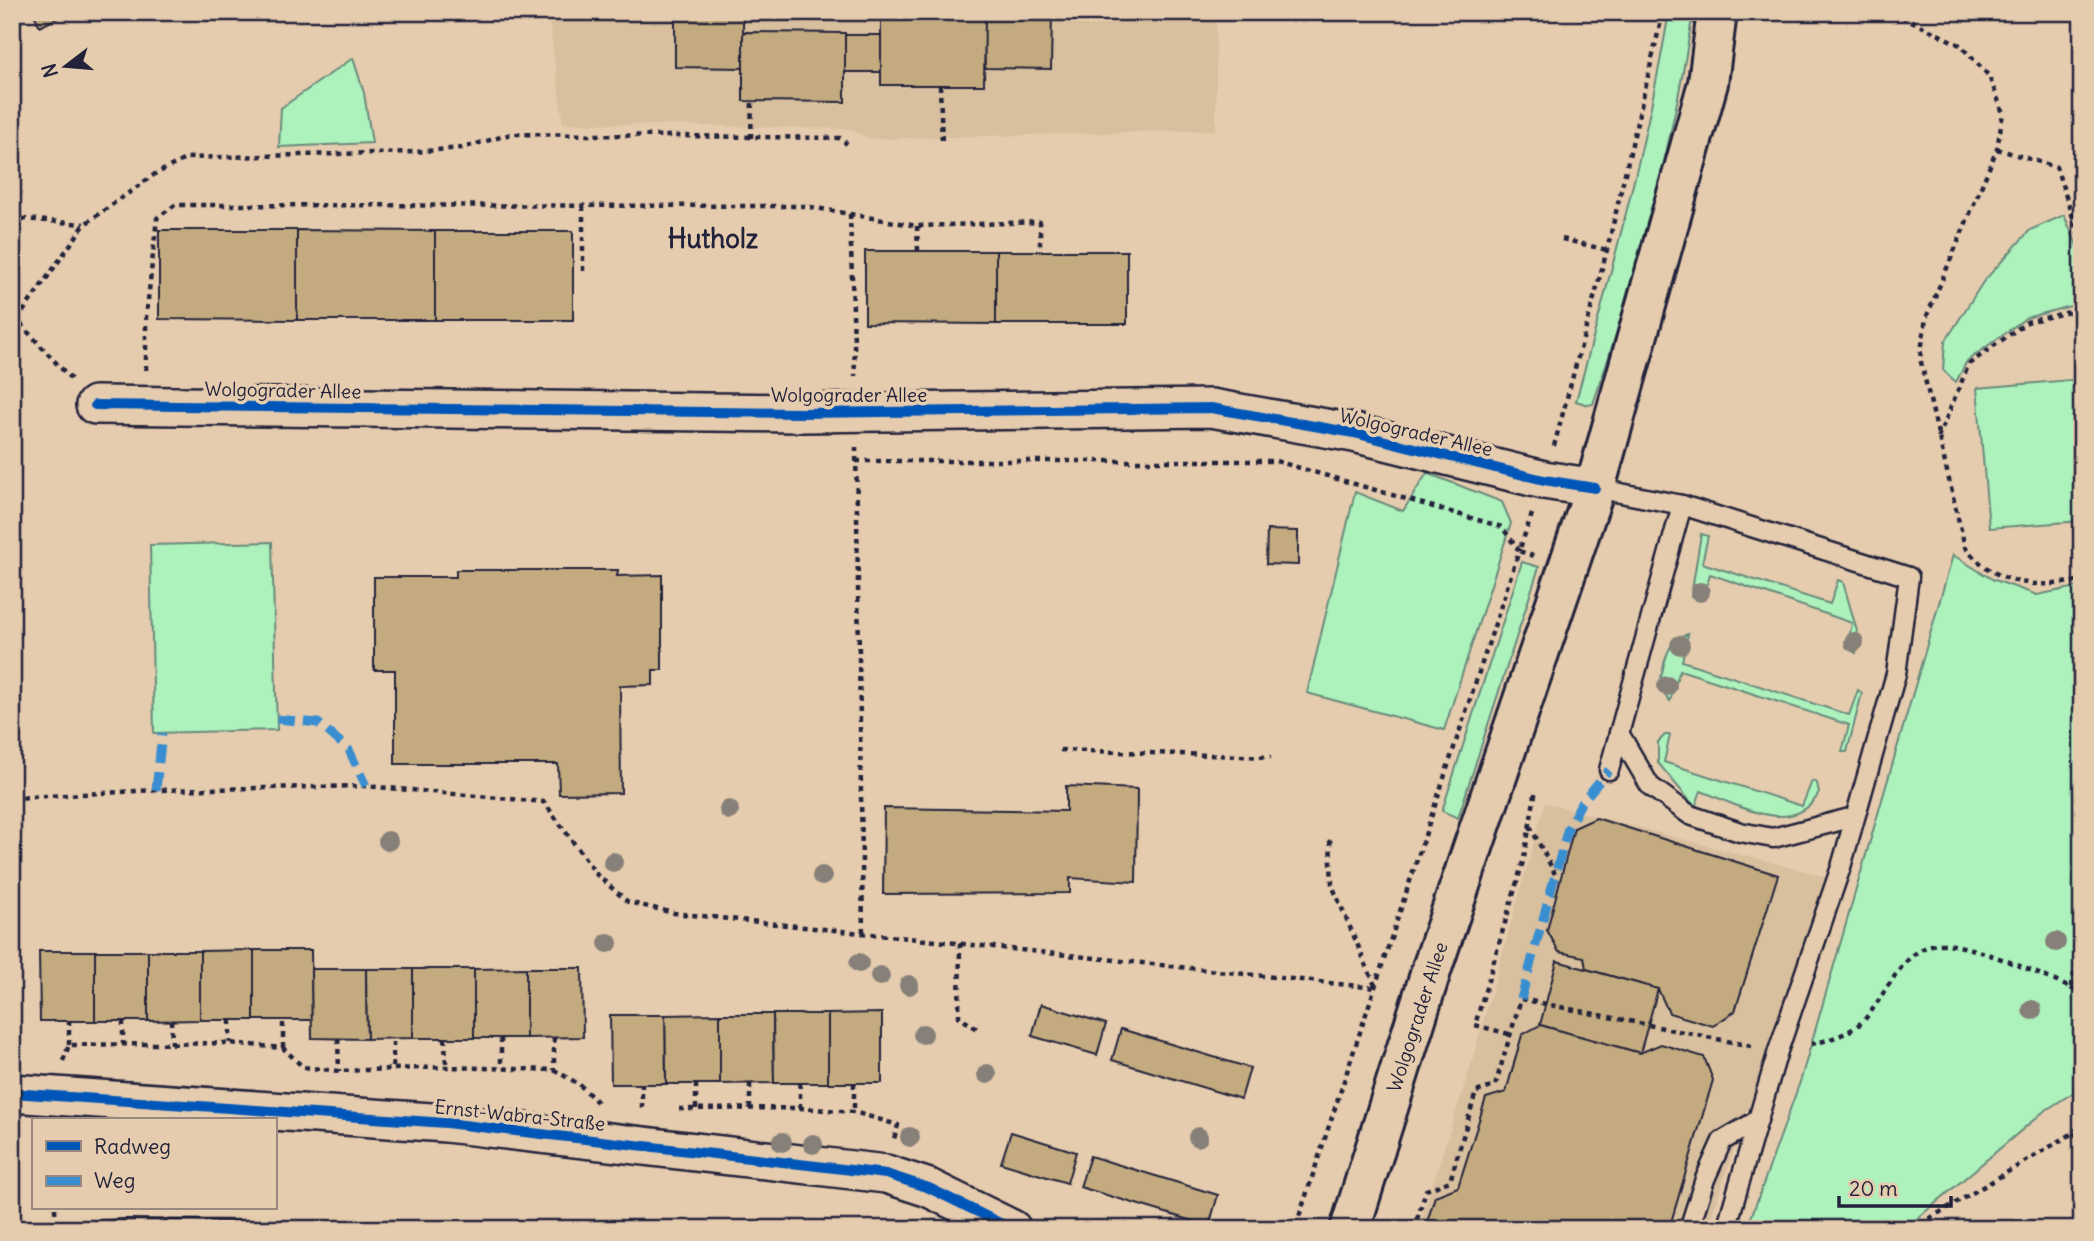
<svg xmlns="http://www.w3.org/2000/svg" width="2094" height="1241" viewBox="0 0 2094 1241" font-family="Delius,sans-serif">
<rect width="100%" height="100%" fill="#e6ccae"/>
<filter id="ink" filterUnits="userSpaceOnUse"><feTurbulence type="fractalNoise" baseFrequency=".0143" numOctaves="2"/><feDisplacementMap in="SourceGraphic" scale="14" xChannelSelector="R" yChannelSelector="G"/><feConvolveMatrix kernelMatrix="1 2 1 2 8 2 1 2 1" color-interpolation-filters="sRGB"/></filter>
<g filter="url(#ink)">
<g fill="#d8bf9e">
<path d="M548,12H1216V130L870,139L850,129L563,123Z"/>
<path d="M1545,803L1827,877L1707,1229H1418L1470,1068Z"/>
</g>
<g fill="#adf1bc" stroke="#688a7c" stroke-width="2">
<path d="M1669,12H1693C1673,145 1637,277 1593,404L1588,405L1576,401C1611,272 1647,144 1669,12Z"/>
<path d="M353,58L364,93L372,143L279,147L281,108Z"/>
<path d="M2064,215L2082,257V303L2026,318L1967,361L1956,382L1943,370L1945,342L1983,282L2030,230Z"/>
<path d="M2082,379V521L1989,528L1977,388Z"/>
<path d="M1427,473L1502,502L1511,523L1444,730L1307,693L1355,492L1403,511Z"/>
<path d="M1701,534L1708,536L1702,563L1830,604L1838,580L1843,582L1857,631L1856,653L1847,648L1852,623L1710,574L1703,600L1691,596Z"/>
<path d="M272,542L277,730L154,733L150,545Z"/>
<path d="M1953,555L1992,579L2037,595L2082,586V1087L2043,1112L1905,1229H1747L1801,1079Z"/>
<path d="M1522,562L1539,567L1458,818L1442,811Z"/>
<path d="M1688,634L1682,661L1849,715L1858,690L1862,693L1847,752H1842L1849,725L1680,670L1670,701L1659,687C1664,666 1665,640 1688,634Z"/>
<path d="M1665,735H1670L1664,762L1802,806L1812,781L1817,783L1819,793C1794,839 1736,804 1701,791L1695,807L1658,763V742Z"/>
</g>
<g fill="#c4ab7f" stroke="#22223b" stroke-width="2">
<path d="M33,12H69L40,27Z"/>
<path d="M675,12H743V68L675,67Z"/>
<path d="M983,12H1052L1051,69L985,68Z"/>
<path d="M881,16H985L984,85H881Z"/>
<path d="M743,32L845,33V102L743,101Z"/>
<rect x="845" y="35" width="36" height="37"/>
<path d="M159,230H297V320L159,319Z"/>
<path d="M297,230L435,231V320H297Z"/>
<rect x="435" y="231" width="138" height="89"/>
<path d="M865,251H996V324L865,323Z"/>
<rect x="996" y="251" width="131" height="73"/>
<path d="M1267,530L1298,531V565L1266,564Z"/>
<path d="M456,570H618L617,576L662,575V670H653V685L620,686L621,793L559,794L558,764H395V670H374V577H456Z"/>
<path d="M1066,786L1137,789L1136,882L1070,878V893L883,894L884,808L1066,811Z"/>
<path d="M1596,818L1778,875L1735,1011L1713,1026L1669,1013L1658,989L1586,969L1584,957L1559,952L1547,930L1574,828Z"/>
<path d="M254,950H311L312,1020H254Z"/>
<path d="M254,950V1020H200V951Z"/>
<path d="M39,951H95V1021H40Z"/>
<rect x="95" y="951" width="53" height="70"/>
<path d="M148,951H200V1020L148,1021Z"/>
<path d="M1557,961L1658,989L1640,1053L1540,1025Z"/>
<path d="M526,968H582L583,1037L526,1038Z"/>
<path d="M526,968V1038H474V969Z"/>
<path d="M311,969H366L367,1039L312,1038Z"/>
<path d="M366,969H413V1038L367,1039Z"/>
<rect x="413" y="969" width="61" height="69"/>
<path d="M1041,1004L1106,1024L1097,1055L1032,1036Z"/>
<path d="M882,1013V1083H828V1014Z"/>
<path d="M720,1014H773L774,1083L720,1084Z"/>
<path d="M720,1014V1084H666L665,1015Z"/>
<path d="M773,1014H828V1083H774Z"/>
<path d="M610,1015H665L666,1084H611Z"/>
<path d="M1540,1025L1640,1053L1661,1044L1704,1057L1713,1080L1669,1229H1425L1435,1196L1458,1187L1486,1098L1506,1092L1522,1035Z"/>
<path d="M1121,1029L1250,1068L1241,1099L1112,1060Z"/>
<path d="M1011,1132L1076,1152L1067,1183L1001,1163Z"/>
<path d="M1090,1156L1218,1195L1209,1226L1080,1187Z"/>
</g>
<g fill="none" stroke-linecap="round" stroke-linejoin="round">
<g stroke="#22223b" stroke-width="23">
<g id="lane">
<path d="M1595,488L1682,505L1909,577L1896,674L1841,867L1778,1051L1726,1229"/>
<path d="M1619,733L1650,786L1690,815L1740,832L1773,838L1854,817"/>
<path d="M1609,770L1682,505"/>
<path d="M1689,1229L1705,1179L1722,1141L1758,1120"/>
</g>
</g>
<g stroke="#22223b" stroke-width="42">
<g id="street">
<path d="M95,405L802,413L1211,408L1354,433L1544,480L1595,488"/>
<path d="M12,1093L446,1123L886,1174L929,1188L1012,1229"/>
</g>
</g>
<g stroke="#22223b" stroke-width="44">
<path id="secondary" d="M1350,1229L1432,968L1595,488L1708,83L1717,12"/>
</g>
<g stroke="#22223b" stroke-width="4.5" stroke-dasharray="5 5" stroke-linecap="butt">
<path d="M1893,12L1960,45L1989,76L2003,113L1997,149L1926,318L1920,358L1965,547C1996,586 2037,589 2082,580"/>
<path d="M940,85L942,145"/>
<path d="M751,138L752,101"/>
<path d="M1997,149L2056,167L2082,244"/>
<path d="M850,214L855,376"/>
<path d="M12,218L84,224"/>
<path d="M917,226L918,251"/>
<path d="M1562,239L1607,250"/>
<path d="M583,271V206"/>
<path d="M12,304L17,320L12,371"/>
<path d="M17,320L85,224L155,174L187,158L413,152L462,148L511,134L840,138L847,144"/>
<path d="M12,321L17,320L71,379"/>
<path d="M146,370V318L157,218L175,205L805,206L917,226L1040,222V251"/>
<path d="M1938,438L1969,364L2027,322L2082,309"/>
<path d="M1554,446L1607,250L1663,12"/>
<path d="M856,447L863,933"/>
<path d="M856,461H1276L1502,527L1519,551L1295,1229"/>
<path d="M1532,514L1519,551L1533,556"/>
<path d="M1060,750L1271,757"/>
<path d="M12,798L156,790L366,786L544,802L597,875L628,902L674,913L1376,988L1332,885L1330,839"/>
<path d="M1530,826L1555,874"/>
<path d="M960,943L959,1017L979,1030"/>
<path d="M2071,988L2082,995"/>
<path d="M171,1020L172,1044"/>
<path d="M230,1020V1043"/>
<path d="M123,1021V1044"/>
<path d="M1509,1034L1475,1025L1524,858L1536,789"/>
<path d="M445,1038L446,1067"/>
<path d="M501,1038V1068"/>
<path d="M554,1038V1070"/>
<path d="M338,1039L339,1071"/>
<path d="M1811,1044C1830,1040 1850,1034 1864,1020C1885,997 1900,954 1932,945C1960,937 2043,976 2071,988L2076,964L2082,956"/>
<path d="M69,1045V1021"/>
<path d="M283,1048V1020"/>
<path d="M63,1061L69,1045L230,1043L283,1048L303,1067L339,1071L446,1067L554,1070L579,1084L597,1102"/>
<path d="M393,1067V1038"/>
<path d="M800,1083V1108"/>
<path d="M854,1083V1112"/>
<path d="M696,1084V1109"/>
<path d="M750,1084V1109"/>
<path d="M642,1108V1084"/>
<path d="M679,1109L800,1108L854,1112L898,1125L894,1139"/>
<path d="M2073,1133L2082,1140"/>
<path d="M55,1208L56,1229"/>
<path d="M1414,1229L1426,1190L1450,1181L1476,1092L1495,1086L1521,999L1751,1046"/>
<path d="M1912,1229L2073,1133L2082,1124"/>
</g>
<use href="#lane" stroke="#e6ccae" stroke-width="18"/>
<use href="#street" stroke="#e6ccae" stroke-width="37"/>
<use href="#secondary" stroke="#e6ccae" stroke-width="38"/>
<path stroke="#22223b" stroke-width="2" d="M12,1226L125,1219L335,1223L390,1229"/>
<g stroke="#398ed0" stroke-width="9" stroke-dasharray="18 9" stroke-linecap="butt">
<path d="M277,719L318,723L349,750L366,786"/>
<path d="M156,790L162,733"/>
<path d="M1521,999L1568,828L1581,803L1609,770"/>
</g>
<g stroke="#e6ccae" stroke-width="15">
<g id="cycleway">
<path d="M95,405L802,413L1211,408L1354,433L1544,480L1595,488"/>
<path d="M12,1093L446,1123L886,1174L929,1188L1012,1229"/>
</g>
</g>
<use href="#cycleway" stroke="#0057b8" stroke-width="10"/>
</g>
<g fill="#868079">
<circle cx="1700" cy="592" r="10"/>
<circle cx="1854" cy="642" r="10"/>
<circle cx="1680" cy="645" r="10"/>
<circle cx="1667" cy="686" r="10"/>
<circle cx="729" cy="810" r="10"/>
<circle cx="388" cy="841" r="10"/>
<circle cx="613" cy="862" r="10"/>
<circle cx="822" cy="876" r="10"/>
<circle cx="2056" cy="942" r="10"/>
<circle cx="608" cy="943" r="10"/>
<circle cx="859" cy="963" r="10"/>
<circle cx="880" cy="976" r="10"/>
<circle cx="909" cy="985" r="10"/>
<circle cx="2032" cy="1010" r="10"/>
<circle cx="923" cy="1034" r="10"/>
<circle cx="987" cy="1074" r="10"/>
<circle cx="910" cy="1137" r="10"/>
<circle cx="1198" cy="1137" r="10"/>
<circle cx="782" cy="1142" r="10"/>
<circle cx="813" cy="1144" r="10"/>
</g>
</g>
<g text-anchor="middle" dominant-baseline="central" stroke-width="7" stroke-linejoin="round" paint-order="stroke">
<g font-size="19" fill="#22223b" stroke="#e6ccae">
<text transform="translate(283 390) rotate(1)">Wolgograder Allee</text>
<text x="849" y="395">Wolgograder Allee</text>
<text transform="translate(1416 432) rotate(13)">Wolgograder Allee</text>
<text transform="translate(1417 1017) rotate(-72)">Wolgograder Allee</text>
<text transform="translate(520 1115) rotate(6)">Ernst-Wabra-Straße</text>
</g>
<g font-size="26" font-weight="bold" fill="#22223b" stroke="#e6ccae">
<text x="713" y="238">Hutholz</text>
</g>
</g>
<rect width="2094" height="1241" fill="none" stroke="#e6ccae" stroke-width="42"/>
<rect x="21" y="21" width="2052" height="1199" fill="none" stroke="#22223b" stroke-width="2.5" filter="url(#ink)"/>
<rect x="32" y="1118" width="245" height="91" fill="#e6ccae" stroke="#988880" stroke-width="2"/>
<rect x="46" y="1141" width="35" height="10" fill="#0057b8" stroke="#988880" stroke-width="2"/>
<text x="94" y="1154" font-size="21" fill="#22223b">Radweg</text>
<rect x="46" y="1176" width="35" height="10" fill="#398ed0" stroke="#988880" stroke-width="2"/>
<text x="94" y="1188" font-size="21" fill="#22223b">Weg</text>
<g transform="translate(66 66) rotate(254)" stroke="#e6ccae" stroke-width="5" paint-order="stroke">
<path d="M0-5L12 26L0 18L-12 26Z" fill="#22223b"/>
<text y="-10" font-size="19" font-weight="bold" text-anchor="middle" fill="#22223b">N</text>
</g>
<path d="M1839 1196v10h112v-10" fill="none" stroke="#22223b" stroke-width="3.5"/>
<text x="1849" y="1196" font-size="21" fill="#22223b" stroke="#e6ccae" stroke-width="5" paint-order="stroke">20 m</text>
</svg>
